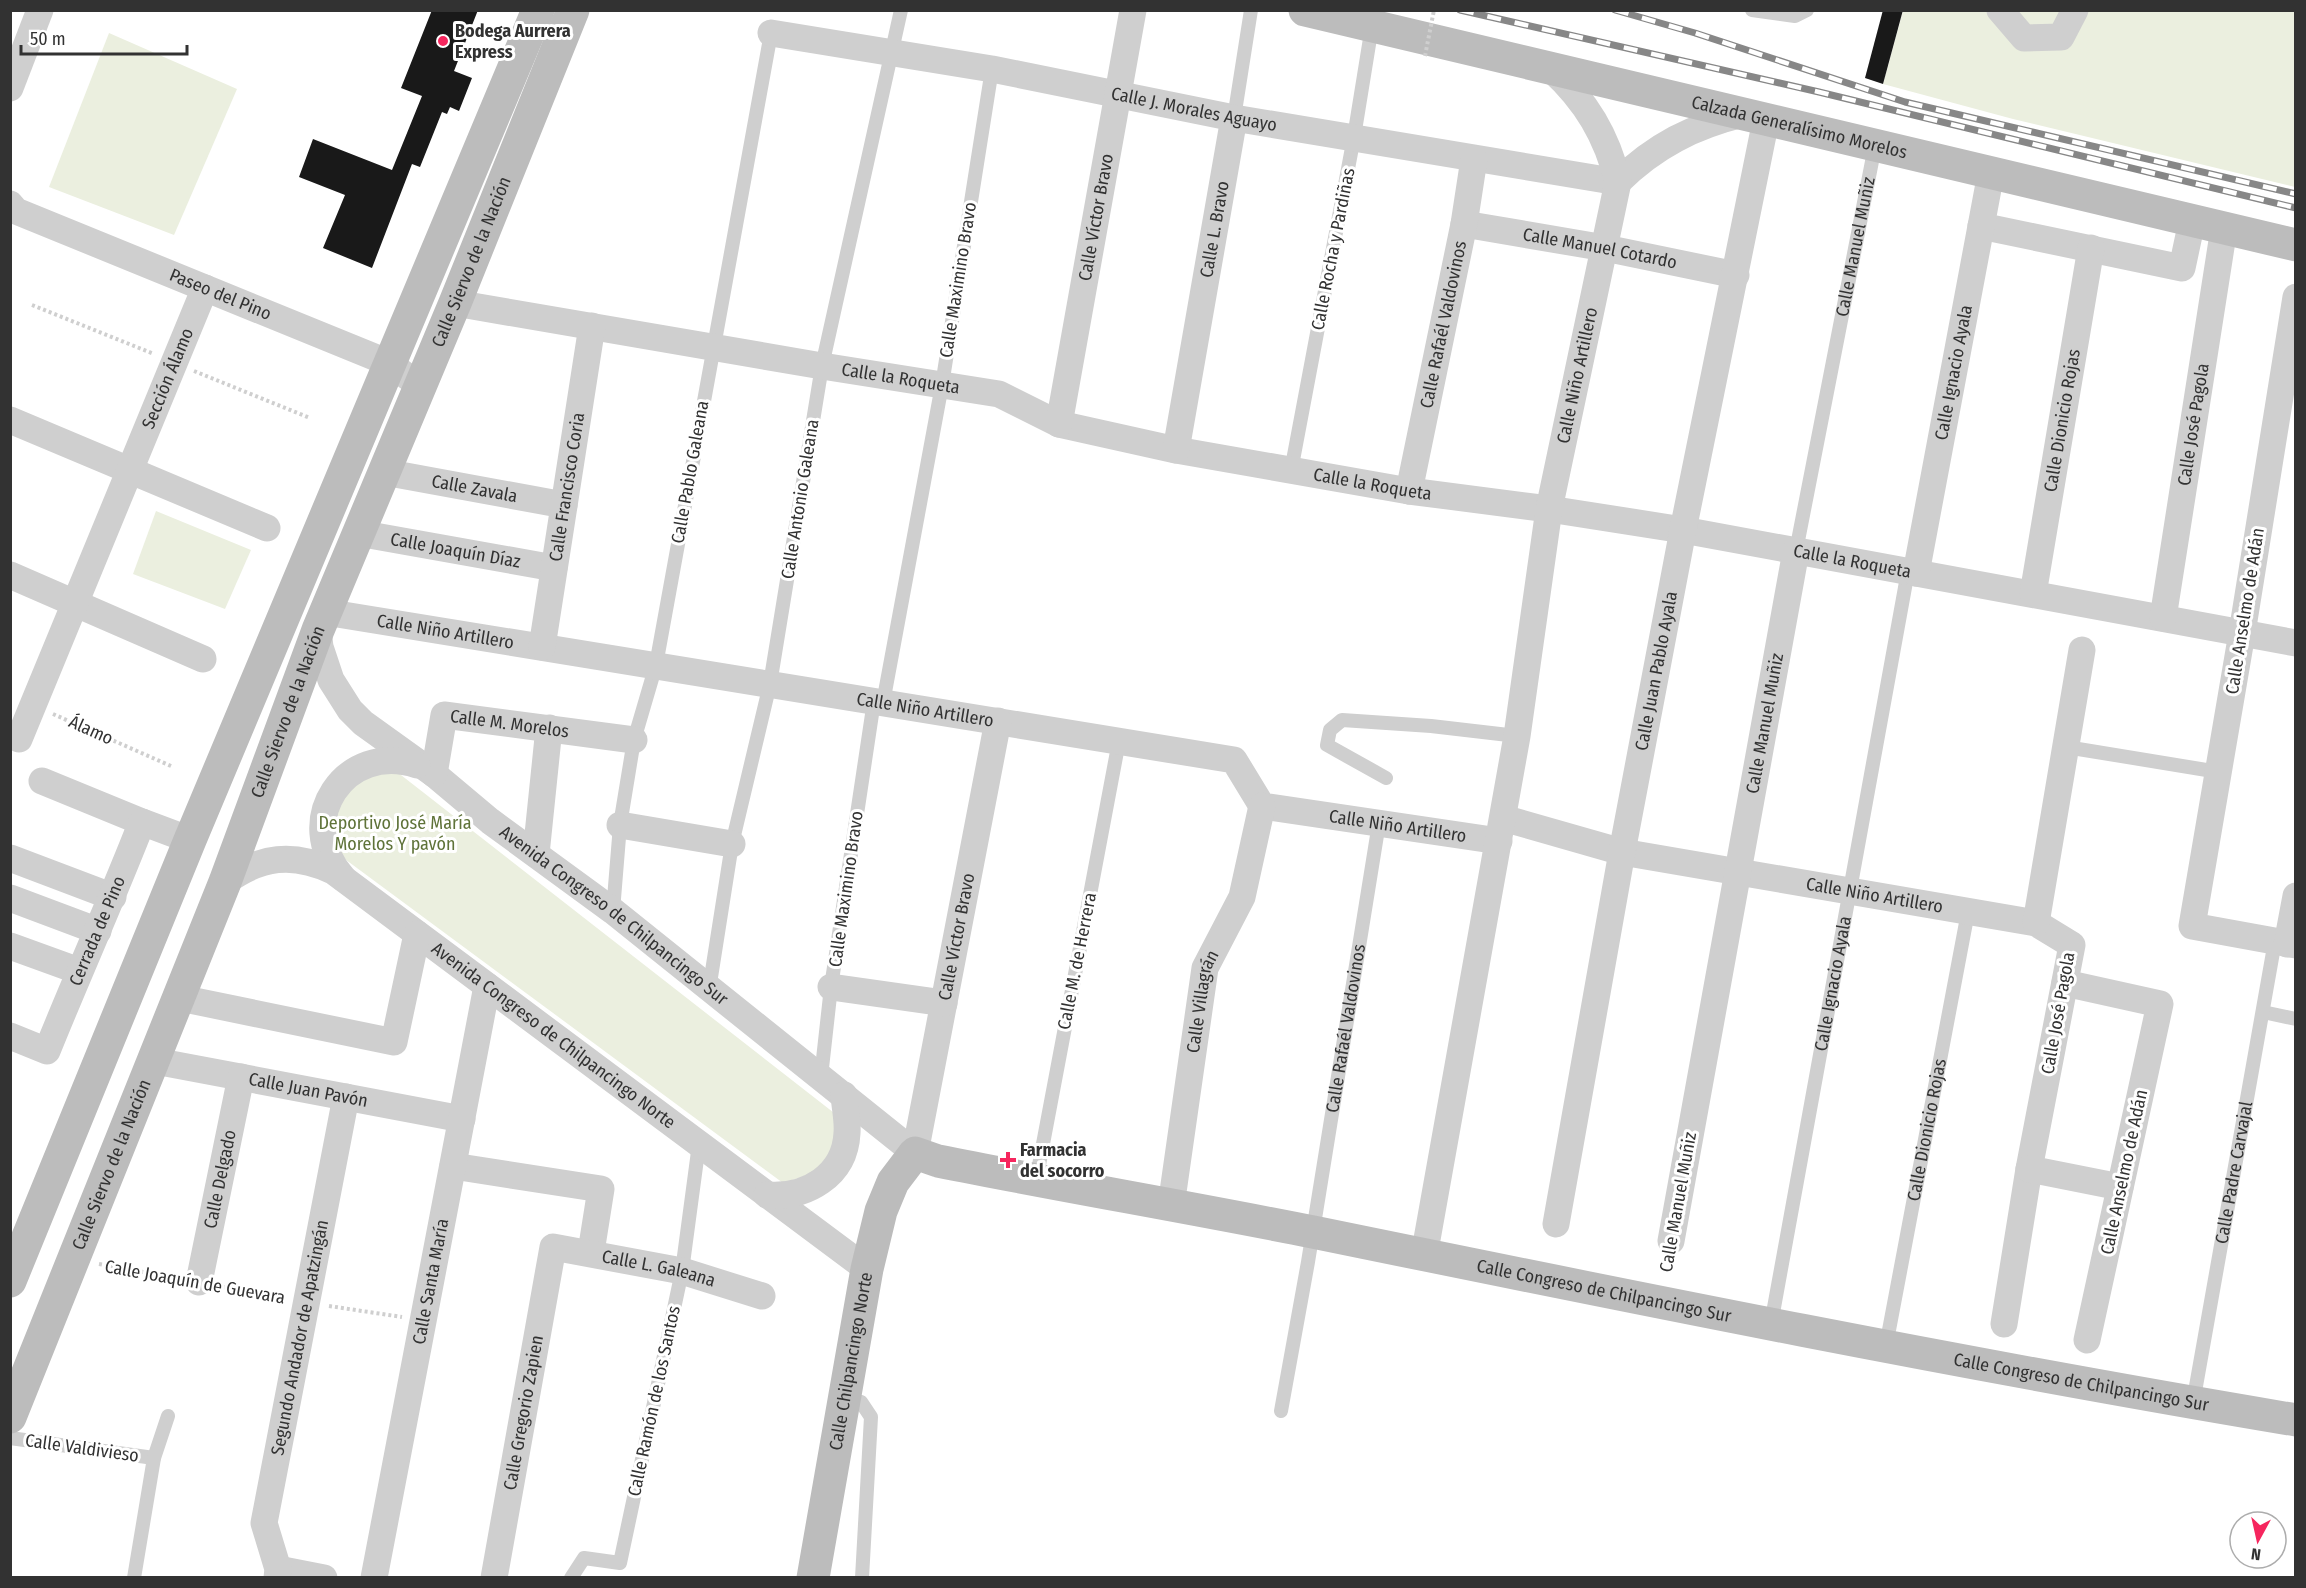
<svg xmlns="http://www.w3.org/2000/svg" width="2306" height="1588" viewBox="0 0 2306 1588" font-family="'Fira Sans Condensed',sans-serif">
<rect width="100%" height="100%" fill="#fff"/>
<g fill="#ebefdf">
<path d="M1903,11H2295V187L2013,119L1883,84Z"/>
<path d="M109,33L237,89L174,235L49,187Z"/>
<path d="M156,511L251,550L225,609L133,574Z"/>
<path d="M392,768L838,1116L829,1168L783,1183L338,854L324,816L335,789Z"/>
</g>
<g fill="#191919">
<path d="M432,10H478L454,71L472,78L459,111L450,107L447,114L442,112L420,167L412,164L372,268L323,248L345,195L299,177L313,139L392,170L422,96L401,88Z"/>
<path d="M1883,10H1903L1883,84L1865,78Z"/>
</g>
<g fill="none" stroke-linecap="round" stroke-linejoin="round">
<g stroke="#cfcfcf" stroke-width="4" stroke-dasharray="3 3" stroke-linecap="butt">
<path d="M32,305L154,354"/>
<path d="M194,371L310,418"/>
<path d="M53,714L171,766"/>
<path d="M99,1264L177,1278"/>
<path d="M223,1287L283,1298"/>
<path d="M329,1306L402,1317"/>
</g>
<g stroke="#cfcfcf" stroke-width="14">
<path d="M1752,10L1795,16L1807,10"/>
<path d="M1234,118L1251,10"/>
<path d="M1291,471L1354,137L1372,26"/>
<path id="s1" d="M1796,551L1875,146"/>
<path d="M883,703L942,385L992,69"/>
<path d="M2066,747L2219,772"/>
<path d="M1386,778L1327,745L1330,730L1342,720L1431,726L1517,736"/>
<path d="M613,911L620,825L634,740L656,665L771,33"/>
<path d="M709,990L732,844L770,684L822,366L901,10"/>
<path d="M2263,1012L2296,1019"/>
<path d="M821,1077L831,987L874,701"/>
<path d="M1036,1181L1119,741"/>
<path id="s2" d="M1771,1324L1908,571"/>
<path id="s3" d="M1886,1346L1968,912"/>
<path d="M844,1397L861,1402L871,1417L862,1578"/>
<path id="s4" d="M2193,1403L2275,941"/>
<path id="s5" d="M1281,1411L1308,1262L1379,823"/>
<path d="M10,1438L154,1458"/>
<path d="M134,1578L154,1458L168,1416"/>
<path d="M571,1578L584,1558L620,1563L682,1271L699,1144"/>
</g>
<g stroke="#cfcfcf" stroke-width="27">
<path d="M2000,10L2024,38L2061,37L2075,10"/>
<path id="s6" d="M771,33L992,69L1234,118L1618,182"/>
<path d="M10,88L40,10"/>
<path d="M1618,182C1654,146 1694,126 1743,114"/>
<path id="s7" d="M10,204L16,211L389,363L420,386"/>
<path id="s8" d="M1464,224L1605,248L1736,275"/>
<path d="M1981,226L2182,268L2192,221"/>
<path d="M2296,297L2242,633L2192,926L2296,945"/>
<path id="s9" d="M455,303L822,366L999,394L1059,424L1176,450L1409,491L1549,509L1683,530L2296,643"/>
<path d="M10,420L267,528"/>
<path id="s10" d="M1059,424L1133,10"/>
<path id="s11" d="M1176,450L1234,118"/>
<path id="s12" d="M384,472L564,505"/>
<path id="s13" d="M1409,491L1464,224L1474,159"/>
<path id="s14" d="M358,533L554,568"/>
<path id="s15" d="M1916,573L1991,173"/>
<path d="M10,575L203,659"/>
<path id="s16" d="M2033,594L2091,248"/>
<path id="s17" d="M325,612L1234,760L1262,806L1499,841"/>
<path id="s18" d="M2163,618L2224,228"/>
<path id="s19" d="M318,630L320,647L331,680L350,710L363,723L434,774L490,821L613,911L915,1153L998,721"/>
<path id="s20" d="M542,647L592,326"/>
<path id="s21" d="M19,739L205,288"/>
<path id="s22" d="M434,774L444,715L634,740"/>
<path d="M42,781L142,822"/>
<path id="s23" d="M1503,818L1622,852L2036,923L2072,945L2029,1169L2004,1324"/>
<path d="M620,825L732,844"/>
<path d="M536,854L549,728"/>
<path d="M10,858L113,897"/>
<path d="M343,878C292,821 345,741 417,765"/>
<path id="s24" d="M225,882C261,856 293,852 333,871L867,1269"/>
<path d="M10,898L98,931"/>
<path d="M2036,923L2082,650"/>
<path d="M2287,944L2296,896"/>
<path d="M10,946L79,971"/>
<path d="M2065,983L2160,1004L2087,1340"/>
<path d="M831,987L944,1003"/>
<path d="M180,998L394,1042L417,934"/>
<path id="s25" d="M10,1036L47,1051C78,974 112,899 142,822L190,840"/>
<path id="s26" d="M155,1061L462,1119"/>
<path d="M453,1166L601,1189L591,1252"/>
<path d="M2029,1169L2120,1187"/>
<path d="M767,1195C806,1198 845,1176 847,1133C848,1121 845,1108 844,1095"/>
<path id="s27" d="M1171,1206L1205,968L1242,897L1262,806"/>
<path id="s28" d="M1556,1224L1622,852L1683,530L1766,120"/>
<path id="s29" d="M1671,1241L1796,551"/>
<path id="s30" d="M1424,1256L1517,736L1549,509L1618,182C1607,136 1586,101 1551,69"/>
<path id="s31" d="M199,1282L241,1077"/>
<path d="M278,1569L324,1578"/>
<path id="s32" d="M277,1578L278,1569L264,1523L346,1097"/>
<path id="s33" d="M374,1578L487,986"/>
<path id="s34" d="M494,1578L553,1247L682,1271L762,1296"/>
</g>
<g stroke="#bcbcbc" stroke-width="33">
<path id="s35" d="M1305,10L2296,245"/>
<path d="M10,1281L190,840L538,10"/>
<path id="s36" d="M10,1417L225,882L318,630L455,303L573,10"/>
<path id="s37" d="M813,1578L867,1269L881,1211L893,1182L915,1153L938,1161C1063,1186 1188,1207 1313,1232C1640,1299 1967,1365 2296,1420"/>
</g>
<g stroke="#878787" stroke-width="7">
<g id="rail">
<path d="M1460,10L1819,92L2296,208"/>
<path d="M1615,10L1695,33L1905,102L2296,194"/>
</g>
</g>
<use href="#rail" stroke="#fff" stroke-width="4.5" stroke-dasharray="14" stroke-linecap="butt"/>
<path stroke="#cfcfcf" stroke-width="4" stroke-dasharray="3 3" stroke-linecap="butt" d="M1425,56L1434,10"/>
</g>
<g fill="#f6265e" stroke="#fff" stroke-width="2">
<circle cx="443" cy="41" r="6"/>
<path d="M1005 1151h6v6h6v6h-6v6h-6v-6h-6v-6h6z"/>
</g>
<g text-anchor="middle" dominant-baseline="central" stroke-width="6" stroke-linejoin="round" paint-order="stroke">
<g font-size="18" font-weight="bold" fill="#323232" stroke="#fff" text-anchor="start">
<text x="455" y="31">Bodega Aurrera<tspan x="455" dy="21">Express</tspan></text>
<text x="1020" y="1150">Farmacia<tspan x="1020" dy="21">del socorro</tspan></text>
</g>
<g font-size="18" fill="#323232" stroke="#fff">
<text stroke="none"><textPath href="#s6" startOffset="430">Calle J. Morales Aguayo</textPath></text>
<text stroke="none"><textPath href="#s35" startOffset="508">Calzada Generalísimo Morelos</textPath></text>
<text stroke="none"><textPath href="#s10" startOffset="210">Calle Víctor Bravo</textPath></text>
<text stroke="none"><textPath href="#s11" startOffset="224">Calle L. Bravo</textPath></text>
<text stroke="none"><textPath href="#s1" startOffset="310">Calle Manuel Muñiz</textPath></text>
<text transform="translate(1333 249) rotate(-79)">Calle Rocha y Pardiñas</text>
<text stroke="none"><textPath href="#s8" startOffset="138">Calle Manuel Cotardo</textPath></text>
<text stroke="none"><textPath href="#s36" startOffset="1244">Calle Siervo de la Nación</textPath></text>
<text transform="translate(958 280) rotate(-81)">Calle Maximino Bravo</text>
<text stroke="none"><textPath href="#s7" startOffset="230">Paseo del Pino</textPath></text>
<text stroke="none"><textPath href="#s13" startOffset="170">Calle Rafaél Valdovinos</textPath></text>
<text stroke="none"><textPath href="#s15" startOffset="204">Calle Ignacio Ayala</textPath></text>
<text stroke="none"><textPath href="#s30" startOffset="894">Calle Niño Artillero</textPath></text>
<text stroke="none"><textPath href="#s9" startOffset="452">Calle la Roqueta</textPath></text>
<text stroke="none"><textPath href="#s21" startOffset="390">Sección Álamo</textPath></text>
<text stroke="none"><textPath href="#s16" startOffset="176">Calle Dionicio Rojas</textPath></text>
<text stroke="none"><textPath href="#s18" startOffset="196">Calle José Pagola</textPath></text>
<text transform="translate(690 472) rotate(-80)">Calle Pablo Galeana</text>
<text stroke="none"><textPath href="#s9" startOffset="938">Calle la Roqueta</textPath></text>
<text stroke="none"><textPath href="#s20" startOffset="162">Calle Francisco Coria</textPath></text>
<text stroke="none"><textPath href="#s12" startOffset="92">Calle Zavala</textPath></text>
<text transform="translate(800 499) rotate(-81)">Calle Antonio Galeana</text>
<text stroke="none"><textPath href="#s14" startOffset="99">Calle Joaquín Díaz</textPath></text>
<text stroke="none"><textPath href="#s9" startOffset="1424">Calle la Roqueta</textPath></text>
<text transform="translate(2245 611) rotate(-81)">Calle Anselmo de Adán</text>
<text stroke="none"><textPath href="#s17" startOffset="122">Calle Niño Artillero</textPath></text>
<text stroke="none"><textPath href="#s28" startOffset="562">Calle Juan Pablo Ayala</textPath></text>
<text stroke="none"><textPath href="#s17" startOffset="608">Calle Niño Artillero</textPath></text>
<text stroke="none"><textPath href="#s36" startOffset="758">Calle Siervo de la Nación</textPath></text>
<text stroke="none"><textPath href="#s29" startOffset="526">Calle Manuel Muñiz</textPath></text>
<text stroke="none"><textPath href="#s22" startOffset="126">Calle M. Morelos</textPath></text>
<text transform="translate(91 730) rotate(24)">Álamo</text>
<text stroke="none"><textPath href="#s17" startOffset="1112">Calle Niño Artillero</textPath></text>
<text transform="translate(846 889) rotate(-82)">Calle Maximino Bravo</text>
<text stroke="none"><textPath href="#s23" startOffset="380">Calle Niño Artillero</textPath></text>
<text stroke="none"><textPath href="#s19" startOffset="422">Avenida Congreso de Chilpancingo Sur</textPath></text>
<text stroke="none"><textPath href="#s25" startOffset="170">Cerrada de Pino</textPath></text>
<text stroke="none"><textPath href="#s19" startOffset="1026">Calle Víctor Bravo</textPath></text>
<text transform="translate(1077 961) rotate(-79)">Calle M. de Herrera</text>
<text stroke="none"><textPath href="#s2" startOffset="346">Calle Ignacio Ayala</textPath></text>
<text stroke="none"><textPath href="#s27" startOffset="207">Calle Villagrán</textPath></text>
<text transform="translate(2058 1013) rotate(-80)">Calle José Pagola</text>
<text stroke="none"><textPath href="#s5" startOffset="388">Calle Rafaél Valdovinos</textPath></text>
<text stroke="none"><textPath href="#s24" startOffset="390">Avenida Congreso de Chilpancingo Norte</textPath></text>
<text stroke="none"><textPath href="#s26" startOffset="156">Calle Juan Pavón</textPath></text>
<text stroke="none"><textPath href="#s3" startOffset="220">Calle Dionicio Rojas</textPath></text>
<text stroke="none"><textPath href="#s36" startOffset="272">Calle Siervo de la Nación</textPath></text>
<text transform="translate(2124 1172) rotate(-78)">Calle Anselmo de Adán</text>
<text stroke="none"><textPath href="#s4" startOffset="234">Calle Padre Carvajal</textPath></text>
<text stroke="none"><textPath href="#s31" startOffset="105">Calle Delgado</textPath></text>
<text transform="translate(1678 1202) rotate(-80)">Calle Manuel Muñiz</text>
<text stroke="none"><textPath href="#s34" startOffset="444">Calle L. Galeana</textPath></text>
<text transform="translate(195 1282) rotate(10)">Calle Joaquín de Guevara</text>
<text stroke="none"><textPath href="#s33" startOffset="302">Calle Santa María</textPath></text>
<text stroke="none"><textPath href="#s37" startOffset="1144">Calle Congreso de Chilpancingo Sur</textPath></text>
<text stroke="none"><textPath href="#s32" startOffset="246">Segundo Andador de Apatzingán</textPath></text>
<text stroke="none"><textPath href="#s37" startOffset="220">Calle Chilpancingo Norte</textPath></text>
<text stroke="none"><textPath href="#s37" startOffset="1630">Calle Congreso de Chilpancingo Sur</textPath></text>
<text transform="translate(654 1401) rotate(-78)">Calle Ramón de los Santos</text>
<text stroke="none"><textPath href="#s34" startOffset="168">Calle Gregorio Zapien</textPath></text>
<text transform="translate(82 1448) rotate(8)">Calle Valdivieso</text>
</g>
<g font-size="18" fill="#5f7339" stroke="#fff">
<text x="395" y="823">Deportivo José María<tspan x="395" dy="21">Morelos Y pavón</tspan></text>
</g>
</g>
<rect width="2306" height="1588" fill="none" stroke="#323232" stroke-width="24"/>
<g transform="translate(2258 1540) rotate(188)"><circle r="28" fill="#ffffff" stroke="#adadad" stroke-width="1.5"/>
<path d="M0-4.5L10 22L0 15L-10 22Z" fill="#f6265e"/>
<text y="-9" font-size="16" font-weight="bold" text-anchor="middle" fill="#323232">N</text>
</g>
<path d="M21 45v9h166v-9" fill="none" stroke="#323232" stroke-width="3"/>
<text x="30" y="45" font-size="18" fill="#323232" stroke="#ffffff" stroke-width="4.5" paint-order="stroke">50 m</text>
</svg>
